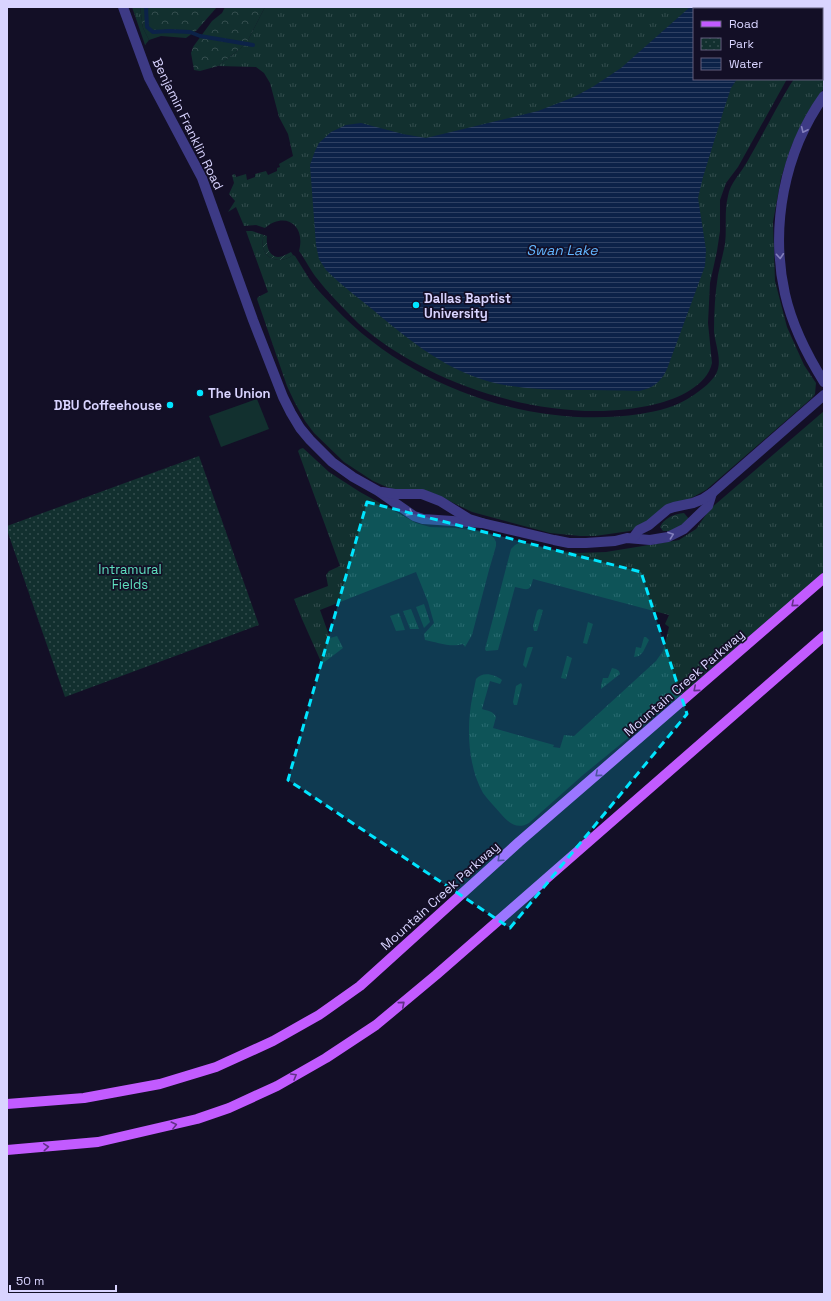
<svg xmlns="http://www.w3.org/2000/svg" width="831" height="1301" viewBox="0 0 831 1301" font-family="'Space Grotesk',sans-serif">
<defs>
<pattern id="grass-tufts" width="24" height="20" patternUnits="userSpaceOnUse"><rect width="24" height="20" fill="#12302f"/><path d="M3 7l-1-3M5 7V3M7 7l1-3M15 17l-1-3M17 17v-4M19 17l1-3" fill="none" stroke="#344d4e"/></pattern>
<pattern id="forest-crowns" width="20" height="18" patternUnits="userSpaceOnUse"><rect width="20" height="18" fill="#12302f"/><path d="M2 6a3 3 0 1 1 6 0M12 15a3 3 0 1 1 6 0" fill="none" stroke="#344d4e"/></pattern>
<pattern id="park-dots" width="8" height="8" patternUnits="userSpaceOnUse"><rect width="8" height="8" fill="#12302f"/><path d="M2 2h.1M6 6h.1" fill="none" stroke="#344d4e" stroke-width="1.8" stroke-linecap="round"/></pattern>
<pattern id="garden-furrows" width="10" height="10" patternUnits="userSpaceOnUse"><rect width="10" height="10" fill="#12302f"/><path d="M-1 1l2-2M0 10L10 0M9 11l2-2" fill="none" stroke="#344d4e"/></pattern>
<pattern id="water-rules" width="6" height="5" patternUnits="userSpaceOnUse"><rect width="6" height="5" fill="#0c2248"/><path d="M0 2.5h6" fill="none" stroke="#2f4163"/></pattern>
</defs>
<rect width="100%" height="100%" fill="#130f26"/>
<g fill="url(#grass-tufts)">
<path d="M132,7H140L143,28L149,40L145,45Z"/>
<path d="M265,7H824V25H822V9H694V79H787L738,167L726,183L720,200V231L717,251L710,283L708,323L712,363C707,386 677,399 656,404C561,428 430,388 358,323C343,308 328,293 315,276C309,268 305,259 299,251C306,225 285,211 265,228L256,225L244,226L236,207L228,212L235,201L229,194L234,183L232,175L235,174L236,177L246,174L247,180L255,177V174L266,171L268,175L277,171V168L280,167L279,164L293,156L288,134L279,117L270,83L264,73L256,67L218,66L246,44Z"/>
<path d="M822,61H824V88L806,115L791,147L781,178L773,222L775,281L787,327L804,365L816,383L815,394L812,398L706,490L642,525L630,531L595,536H580L550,533L472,512L435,494L392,489L382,485L373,481L344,462L314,433L305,421L294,401L287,386L257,299L258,297L268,292L246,231H252L264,235C257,256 277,267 293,255L295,256C300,264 305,272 310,280C317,290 326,298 334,307C409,387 532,430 640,414C649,412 658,411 667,408C682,404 708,388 716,374C723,361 715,345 714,331C714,312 715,294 718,275C720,265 723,255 725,244C727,228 724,212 728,196C730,183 741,173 747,162C762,136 775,110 790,85L794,79H822Z"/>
<path d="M824,411V572L754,635L583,775L529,823C517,830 509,823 501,814C495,807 488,800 483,793C470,770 467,738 470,712C471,701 474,690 476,679C482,671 495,674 502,680L500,684L490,681L482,709C488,711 493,711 496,717L493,728L554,745L553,747L560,748L564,735L574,736L656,661L663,651L669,627L665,624L669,615L533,579C530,592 528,590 515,587L498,650L486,651L485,649L511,549L515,545L521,542L547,549L579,553L606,552L679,540L696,529L710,509Z"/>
<path d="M303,448L329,472L360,492L416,523L430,527L456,528L488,533L494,538L496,542V546L489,570L472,635L465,647L463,644C451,648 436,642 425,640L424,634L434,623L428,602L416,572L320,610L330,638L337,636L343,648L322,664L302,619L294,599L328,586L326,575L329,571L340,566L298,451L300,449Z"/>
<path d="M424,604L430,622L424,628L416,607Z"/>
<path d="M411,609L419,629H410L403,611Z"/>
<path d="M539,609L543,610L537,631H534L533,626L537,611Z"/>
<path d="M399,613L405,630L396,631L390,616Z"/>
<path d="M588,622L593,624L587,644L583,643Z"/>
<path d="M644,637H646L649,640L643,652L639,656L634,657L636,647L641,648Z"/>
<path d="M529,647H533L526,668L523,665L527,648Z"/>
<path d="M567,656L572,658L566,679L561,678Z"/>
<path d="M612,668L616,669L619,671L620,674L601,689V685L603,678H608Z"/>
<path d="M521,683L522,685L517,705H514L513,702L516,686Z"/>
</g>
<g fill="url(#forest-crowns)">
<path d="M140,7H217L197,30L186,38L161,36L149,40L143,28Z"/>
<path d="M225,7H265L246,44L218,66L200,71L194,70L191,53L193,47L212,21L222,13Z"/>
<path d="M684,513L689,519L674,531H663L660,527C664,518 674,514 684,513Z"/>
</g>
<path fill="url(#park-dots)" d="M199,456L259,625L65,697L7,530V526Z"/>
<path fill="url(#garden-furrows)" d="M264,235L267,236C266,244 268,256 278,257C283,257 287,254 291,252L293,255C277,267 257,256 264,235Z"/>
<path fill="#12302f" d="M257,399L269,429L221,447L209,416Z"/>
<path fill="url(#water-rules)" d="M690,7H801L799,9H694V79H737L731,88L724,109L703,177L698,198L706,250L705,266L667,369C661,382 653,388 639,391C593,389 545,393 499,384C449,373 411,342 372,309C356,296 340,284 326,270L319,259L316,245L310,165L315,151L319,143L331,132L346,125L361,123L403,134L426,138L538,111L574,97L594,86L621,68Z"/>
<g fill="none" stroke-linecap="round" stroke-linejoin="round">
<path stroke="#0c2248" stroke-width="4" d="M146,7L147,27L153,32L169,31L190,32L200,36L253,45"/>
<g stroke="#3d3a85" stroke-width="10">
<path d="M123,7L149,78L202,178L253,320L283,397L291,413L300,428L310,440L332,462L353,477L378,491L414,516L423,519L482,523"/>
<path d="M824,96C784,152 770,227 785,294C792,325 807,355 824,382"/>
<path d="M382,492L395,494H422L440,501L469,519L482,523L554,540L569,543H586L615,541L627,538L650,540L668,537L684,529L708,506L712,493"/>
<path d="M633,538L639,530L649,525L668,509L674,507L693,503L703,499L712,493L824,395"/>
</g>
<g stroke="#c25bff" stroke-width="10">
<path d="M7,1104L84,1098L160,1084L216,1067L273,1041L319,1015L360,986L519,842L824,578"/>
<path d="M7,1150L98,1142L197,1119L229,1108L277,1086L326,1058L376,1025L436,975L824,636"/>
</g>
</g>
<defs><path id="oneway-chevron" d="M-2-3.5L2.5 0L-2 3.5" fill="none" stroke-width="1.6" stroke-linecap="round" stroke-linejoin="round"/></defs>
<g stroke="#837fbc">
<use href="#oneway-chevron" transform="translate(804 130) rotate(115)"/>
<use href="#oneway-chevron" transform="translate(780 256) rotate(86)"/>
<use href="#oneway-chevron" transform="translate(410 513) rotate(32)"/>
<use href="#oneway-chevron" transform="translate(671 535) rotate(-20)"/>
</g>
<g stroke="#623188">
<use href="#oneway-chevron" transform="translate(794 604) rotate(139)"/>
<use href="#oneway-chevron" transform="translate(696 689) rotate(139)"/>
<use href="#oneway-chevron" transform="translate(598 774) rotate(139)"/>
<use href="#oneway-chevron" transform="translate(500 859) rotate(138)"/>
<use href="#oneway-chevron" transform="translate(402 1004) rotate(-40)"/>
<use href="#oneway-chevron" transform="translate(294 1076) rotate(-30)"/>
<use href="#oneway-chevron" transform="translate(174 1125) rotate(-14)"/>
<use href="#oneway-chevron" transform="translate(46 1147) rotate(-5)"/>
</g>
<path fill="#00e5ff" fill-opacity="0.2" stroke="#00e5ff" stroke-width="3" stroke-dasharray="8 5" stroke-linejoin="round" d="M367,502L641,572L687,714L510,928L288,780Z"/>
<g fill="#00e5ff" stroke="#130f26" stroke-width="1.5">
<circle cx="416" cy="305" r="4"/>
<circle cx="200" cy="393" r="4"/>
<circle cx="170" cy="405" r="4"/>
</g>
<g text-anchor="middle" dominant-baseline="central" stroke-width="3.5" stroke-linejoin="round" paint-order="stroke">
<g font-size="13" fill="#d9d4ff" stroke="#130f26">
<text transform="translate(188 124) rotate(64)">Benjamin Franklin Road</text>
<text transform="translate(684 683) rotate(-41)">Mountain Creek Parkway</text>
<text transform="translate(440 896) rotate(-42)">Mountain Creek Parkway</text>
</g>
<g font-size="13" font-weight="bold" fill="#d9d4ff" stroke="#130f26" text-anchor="start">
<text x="424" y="298">Dallas Baptist<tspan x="424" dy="15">University</tspan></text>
<text x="208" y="393">The Union</text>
<text x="162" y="405" text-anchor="end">DBU Coffeehouse</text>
</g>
<g font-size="13" fill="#5fe0c0" stroke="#130f26">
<text x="130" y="569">Intramural<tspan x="130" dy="15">Fields</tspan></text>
</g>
<g font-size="14" font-style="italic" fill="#62b6ff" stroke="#130f26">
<text x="562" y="250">Swan Lake</text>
</g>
</g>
<rect width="831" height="1301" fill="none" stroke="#d9d4ff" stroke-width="16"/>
<rect x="693" y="8" width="130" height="72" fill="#130f26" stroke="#625e7d"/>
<rect x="701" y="21" width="20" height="6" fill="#c25bff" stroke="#625e7d"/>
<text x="729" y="28" font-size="12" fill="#d9d4ff">Road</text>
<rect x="701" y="38" width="20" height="12" fill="url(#park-dots)" stroke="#625e7d"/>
<text x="729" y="48" font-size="12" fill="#d9d4ff">Park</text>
<rect x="701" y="58" width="20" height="12" fill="url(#water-rules)" stroke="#625e7d"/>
<text x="729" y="68" font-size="12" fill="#d9d4ff">Water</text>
<path d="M10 1285v6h106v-6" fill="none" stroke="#d9d4ff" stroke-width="2"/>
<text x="16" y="1285" font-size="12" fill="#d9d4ff" stroke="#130f26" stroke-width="3" paint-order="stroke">50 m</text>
</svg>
